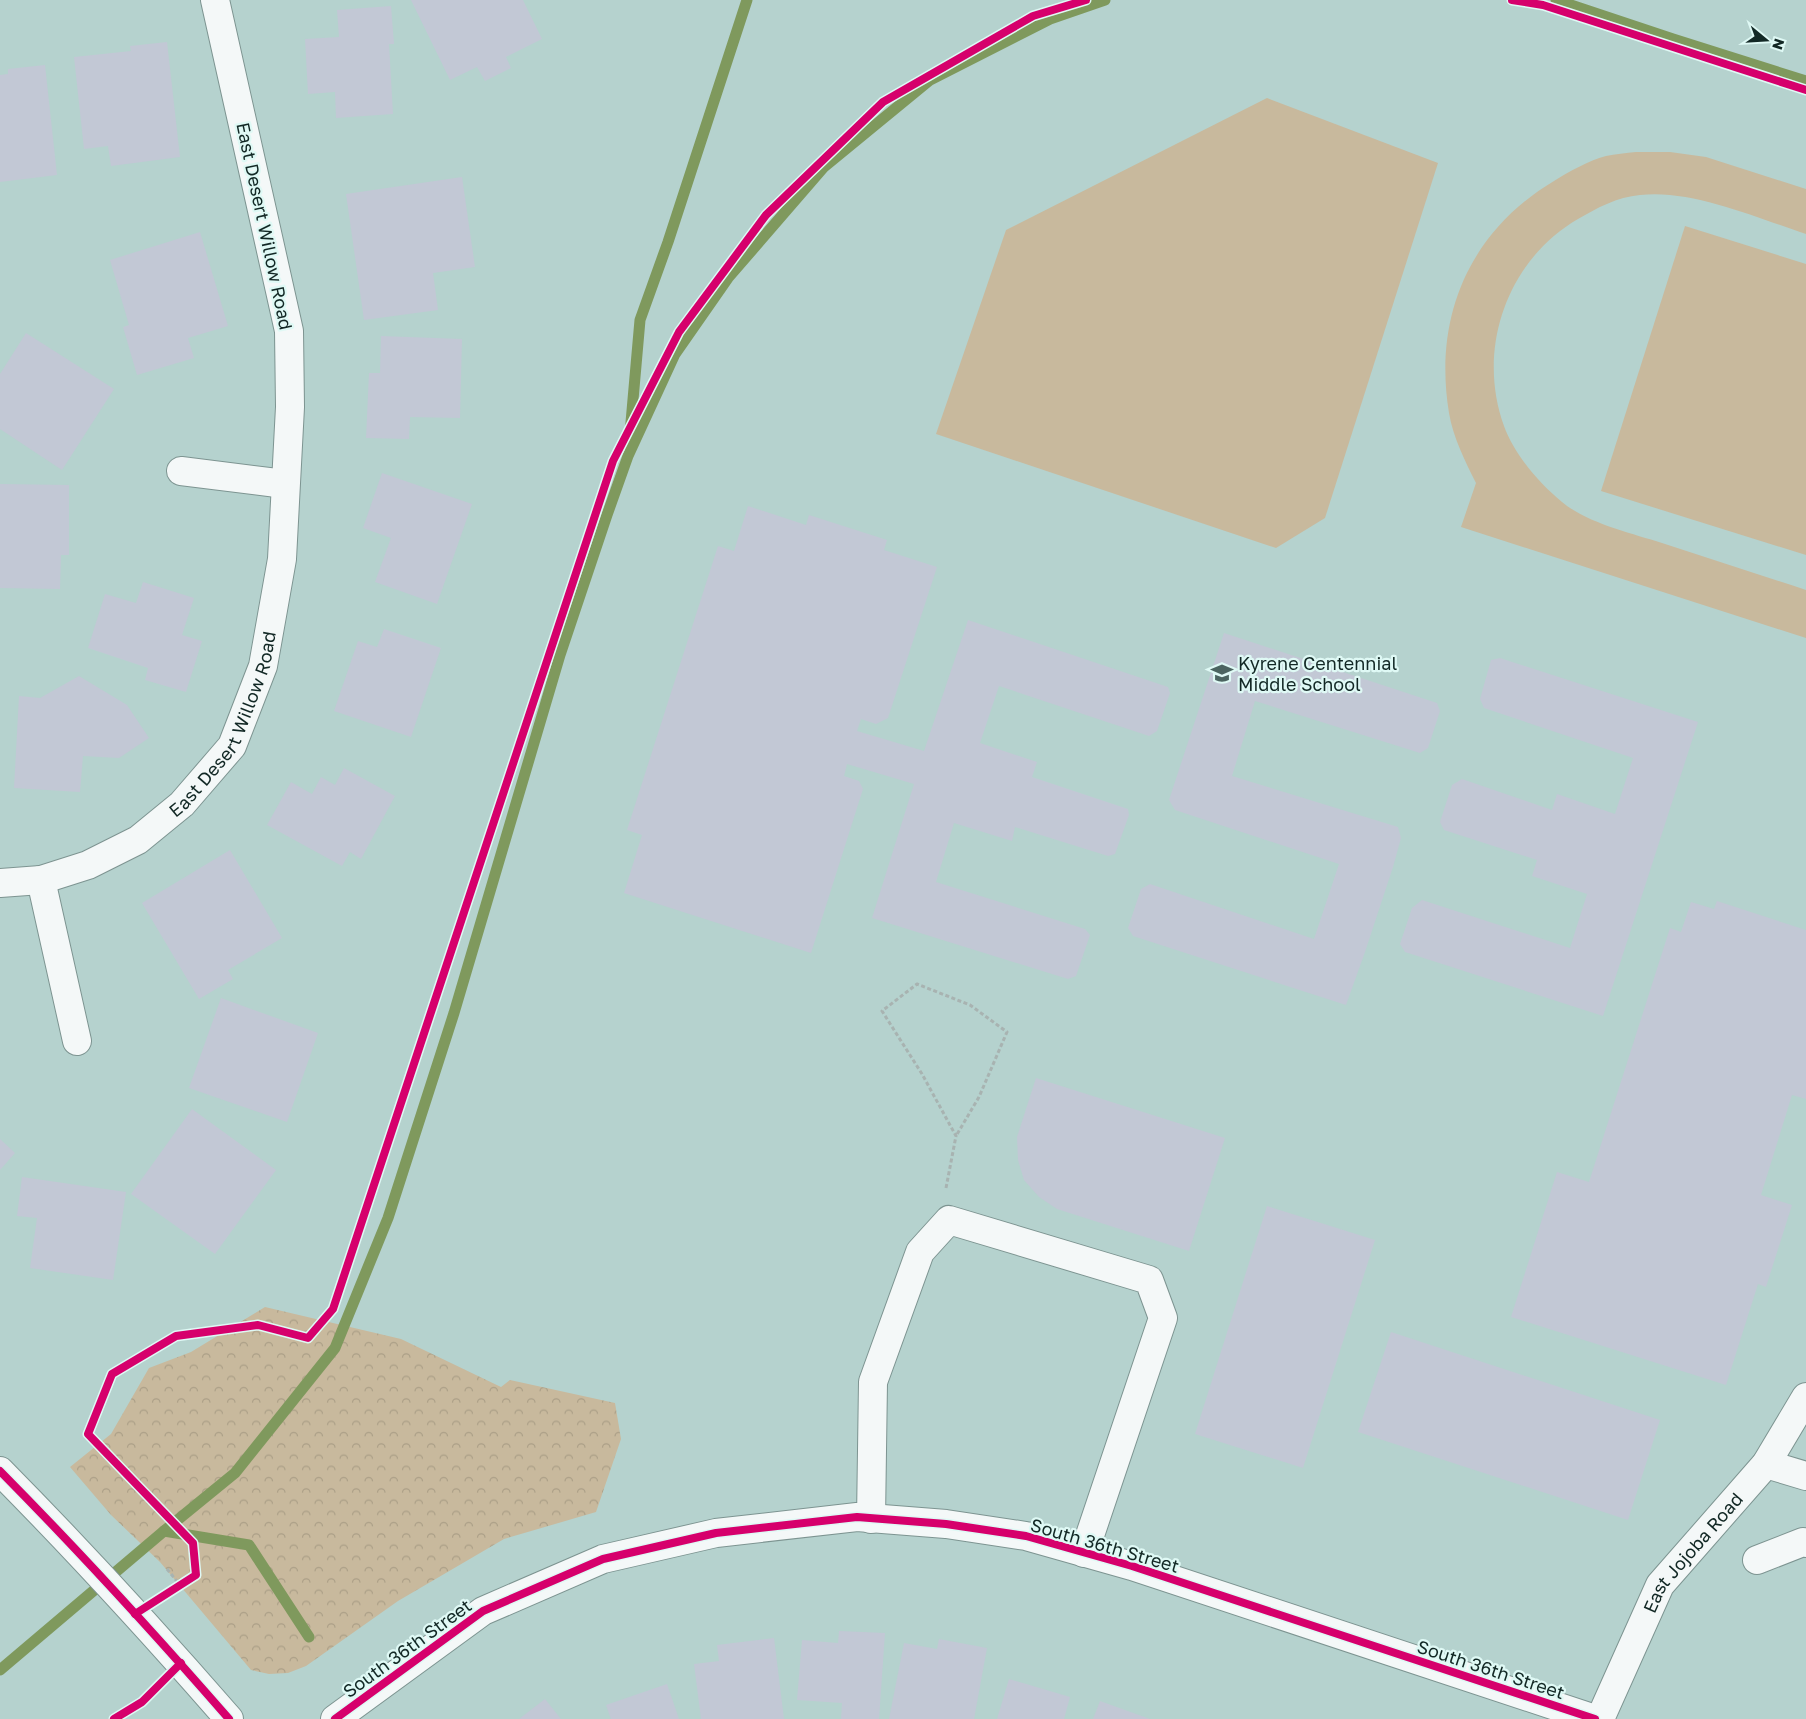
<svg xmlns="http://www.w3.org/2000/svg" width="1806" height="1719" viewBox="0 0 1806 1719" font-family="'Golos Text',sans-serif">
<defs>
<pattern id="park-crowns" width="20" height="18" patternUnits="userSpaceOnUse" patternTransform="scale(1.25)"><rect width="20" height="18" fill="#c8b99d"/><path d="M2 6a3 3 0 1 1 6 0M12 15a3 3 0 1 1 6 0" fill="none" stroke="#ab9f87"/></pattern>
</defs>
<rect width="100%" height="100%" fill="#b5d2ce"/>
<g fill="#c8b99d">
<path d="M1267,98L1438,163L1325,518L1276,548L936,434L1006,230Z"/>
<path d="M1636,152H1670L1706,157L1806,189V234C1757,218 1692,189 1640,195C1617,197 1597,208 1578,219C1507,260 1476,349 1504,426C1514,454 1539,483 1562,502C1587,523 1631,533 1662,543C1710,559 1758,574 1806,590V638L1461,527L1476,483C1465,461 1453,437 1449,413C1433,316 1470,231 1554,181C1570,171 1588,161 1606,156C1615,154 1626,153 1636,152Z"/>
<path d="M1685,226L1806,264V555L1601,491Z"/>
</g>
<path fill="url(#park-crowns)" d="M265,1307L401,1339L501,1387L510,1380L615,1403L621,1439L596,1512L504,1539L398,1601L306,1666L288,1673L269,1674L251,1670L160,1562L111,1515L70,1467L111,1434L149,1368L191,1352Z"/>
<g fill="none" stroke-linecap="round" stroke-linejoin="round">
<g stroke="#7f995d" stroke-width="11">
<path d="M1556,0L1673,39L1806,81"/>
<path d="M629,445L640,320L668,242L747,0"/>
<path d="M164,1531L249,1545L309,1637"/>
<path d="M0,1670L164,1531L235,1473L335,1348L388,1218L454,1013L560,655L607,515L628,456L675,354L728,278L824,167L930,80L1050,19L1105,0"/>
</g>
</g>
<g fill="#c2c8d5">
<path d="M411,0H523L542,39L506,57L511,68L485,81L477,67L450,80Z"/>
<path d="M391,6L394,44H389L393,114L336,118L335,92L308,94L305,39L339,37L337,10Z"/>
<path d="M167,42L180,157L111,166L108,146L84,149L74,57L131,51L130,46Z"/>
<path d="M45,65L57,175L0,182V75L8,74V69Z"/>
<path d="M462,177L475,267L433,273L438,310L364,320L346,194Z"/>
<path d="M200,232L228,326L188,338L194,358L137,375L123,327L129,325L110,260Z"/>
<path d="M26,333L114,389L62,470L0,429V374Z"/>
<path d="M381,336L462,339L460,418L410,417L409,439L366,438L369,373H380Z"/>
<path d="M382,473L472,504L437,604L375,582L391,538L363,528Z"/>
<path d="M0,484L69,485V555H61L60,589L0,588Z"/>
<path d="M748,506L806,525L809,515L887,540L884,550L937,567L888,718L876,724L861,719L857,731L924,751L968,620L1168,687L1170,693L1157,731L1149,736L999,686L980,743L1037,762L1032,777L1128,809L1129,815L1115,854L1108,856L1015,827L1012,841L954,823L936,882L1085,929L1090,935L1076,976L1068,979L872,918L914,784L847,764L844,776L859,781L863,789L811,953L624,893L642,835L627,830L718,546L734,551Z"/>
<path d="M143,582L194,598L182,635L202,641L186,692L145,680L148,668L88,648L105,594L136,603Z"/>
<path d="M384,629L441,648L411,737L334,711L358,641L377,647Z"/>
<path d="M1224,633L1437,703L1440,711L1428,748L1420,753L1255,701L1232,776L1398,827L1401,838L1393,867L1365,952L1346,1005L1133,936L1128,928L1141,889L1150,884L1314,939L1339,864L1175,810L1169,800Z"/>
<path d="M1500,658L1698,722L1603,1016L1405,952L1400,944L1412,908L1422,900L1570,948L1587,894L1532,876L1537,860L1444,830L1440,822L1452,785L1462,779L1552,810L1557,794L1615,814L1633,758L1484,708L1480,699L1491,660Z"/>
<path d="M79,676L127,705L149,738L119,758L83,756L80,792L14,788L19,696L40,698Z"/>
<path d="M344,768L395,796L361,859L350,852L342,866L267,825L291,782L312,794L321,777L335,785Z"/>
<path d="M230,850L282,938L228,970L233,979L199,999L142,903Z"/>
<path d="M1717,901L1806,930V1099L1792,1095L1761,1195L1792,1205L1766,1287L1758,1284L1726,1385L1511,1317L1557,1172L1589,1182L1670,928L1681,932L1691,902L1714,909Z"/>
<path d="M221,998L318,1033L287,1122L189,1088Z"/>
<path d="M1036,1078L1225,1138L1189,1251L1057,1209L1039,1197L1024,1180L1018,1160L1017,1137Z"/>
<path d="M192,1109L276,1170L215,1254L131,1194Z"/>
<path d="M0,1139L15,1153L0,1170Z"/>
<path d="M22,1177L126,1192L113,1280L30,1268L37,1218L17,1216Z"/>
<path d="M1267,1206L1375,1240L1303,1468L1195,1434Z"/>
<path d="M1391,1332L1660,1420L1628,1520L1358,1432Z"/>
<path d="M839,1631L885,1633L879,1719H841L842,1703L797,1700L802,1640L838,1643Z"/>
<path d="M774,1638L784,1719H701L694,1664L719,1661L717,1645Z"/>
<path d="M939,1639L987,1648L974,1719H889L904,1643L937,1649Z"/>
<path d="M1009,1679L1070,1697L1064,1719H997Z"/>
<path d="M667,1684L679,1719H611L606,1705Z"/>
<path d="M545,1699L561,1719H519Z"/>
<path d="M1100,1701L1150,1719H1093Z"/>
</g>
<g fill="none" stroke-linecap="round" stroke-linejoin="round">
<g stroke="#7d9491" stroke-width="30">
<g id="minor">
<path d="M181,471L285,484"/>
<path d="M41,880L77,1041"/>
<path id="s1" d="M0,883L41,880L88,865L138,840L182,804L232,746L263,666L282,559L290,407L289,331L215,0"/>
<path d="M1766,1464L1806,1476"/>
<path d="M0,1471C79,1551 155,1634 229,1719"/>
<path d="M871,1519L873,1382L920,1252L949,1220L1149,1280L1163,1318L1084,1553"/>
<path d="M1757,1560L1803,1542L1806,1543"/>
<path d="M335,1719L483,1611L603,1559L716,1533L857,1517L946,1524L1026,1536L1132,1566L1595,1719"/>
<path id="s2" d="M1600,1719L1660,1585L1766,1464L1806,1397"/>
</g>
</g>
<g stroke="#a8b3b1" stroke-width="3" stroke-dasharray="4 2.5" stroke-linecap="butt">
<path d="M946,1188L956,1136L922,1074L882,1011L917,984L970,1005L1007,1032L979,1097L956,1136"/>
<path d="M167,1569L180,1585"/>
</g>
<use href="#minor" stroke="#f4f8f8" stroke-width="28"/>
<g stroke="#dff9f5" stroke-width="11">
<g id="cycleway">
<path d="M1512,0L1543,5L1806,90"/>
<path d="M0,1471C79,1551 155,1634 229,1719"/>
<path d="M135,1614L196,1575L193,1543L88,1434L112,1374L176,1336L258,1325L308,1338L333,1309L613,461L679,332L766,215L883,102L1033,16L1086,0"/>
<path d="M114,1719L142,1702L181,1663"/>
<path d="M335,1719L483,1611L603,1559L716,1533L857,1517L946,1524L1026,1536L1132,1566L1595,1719"/>
</g>
</g>
<use href="#cycleway" stroke="#d6006c" stroke-width="8"/>
</g>
<defs>
<g id="school-bare" transform="scale(1.725)"><path d="M0-5L7-2L0 1L-7-2ZM-4 1L0 2.5L4 1V4Q0 6-4 4Z" fill="#4b6460" stroke="#dff9f5" stroke-width="2.5" paint-order="stroke"/></g>
</defs>
<g fill-rule="evenodd">
<use href="#school-bare" x="1222" y="673"/>
</g>
<g text-anchor="middle" dominant-baseline="central" stroke-width="4.5" stroke-linejoin="round" paint-order="stroke">
<g font-size="18" fill="#122825" stroke="#dff9f5">
<text transform="translate(265 226) rotate(78)">East Desert Willow Road</text>
<text stroke="none"><textPath href="#s1" startOffset="295">East Desert Willow Road</textPath></text>
<text transform="translate(1105 1545) rotate(16)">South 36th Street</text>
<text stroke="none"><textPath href="#s2" startOffset="192">East Jojoba Road</textPath></text>
<text transform="translate(407 1648) rotate(-36)">South 36th Street</text>
<text transform="translate(1491 1669) rotate(18)">South 36th Street</text>
</g>
<g font-size="18" fill="#122825" stroke="#dff9f5" text-anchor="start">
<text x="1238" y="663">Kyrene Centennial<tspan x="1238" dy="21">Middle School</tspan></text>
</g>
</g>
<g transform="translate(1766 40) rotate(108)" stroke="#dff9f5" stroke-width="4" paint-order="stroke">
<path d="M0-4L9 19L0 12L-9 19Z" fill="#122825"/>
<text y="-8" font-size="14" font-weight="bold" text-anchor="middle" fill="#122825">N</text>
</g>
</svg>
